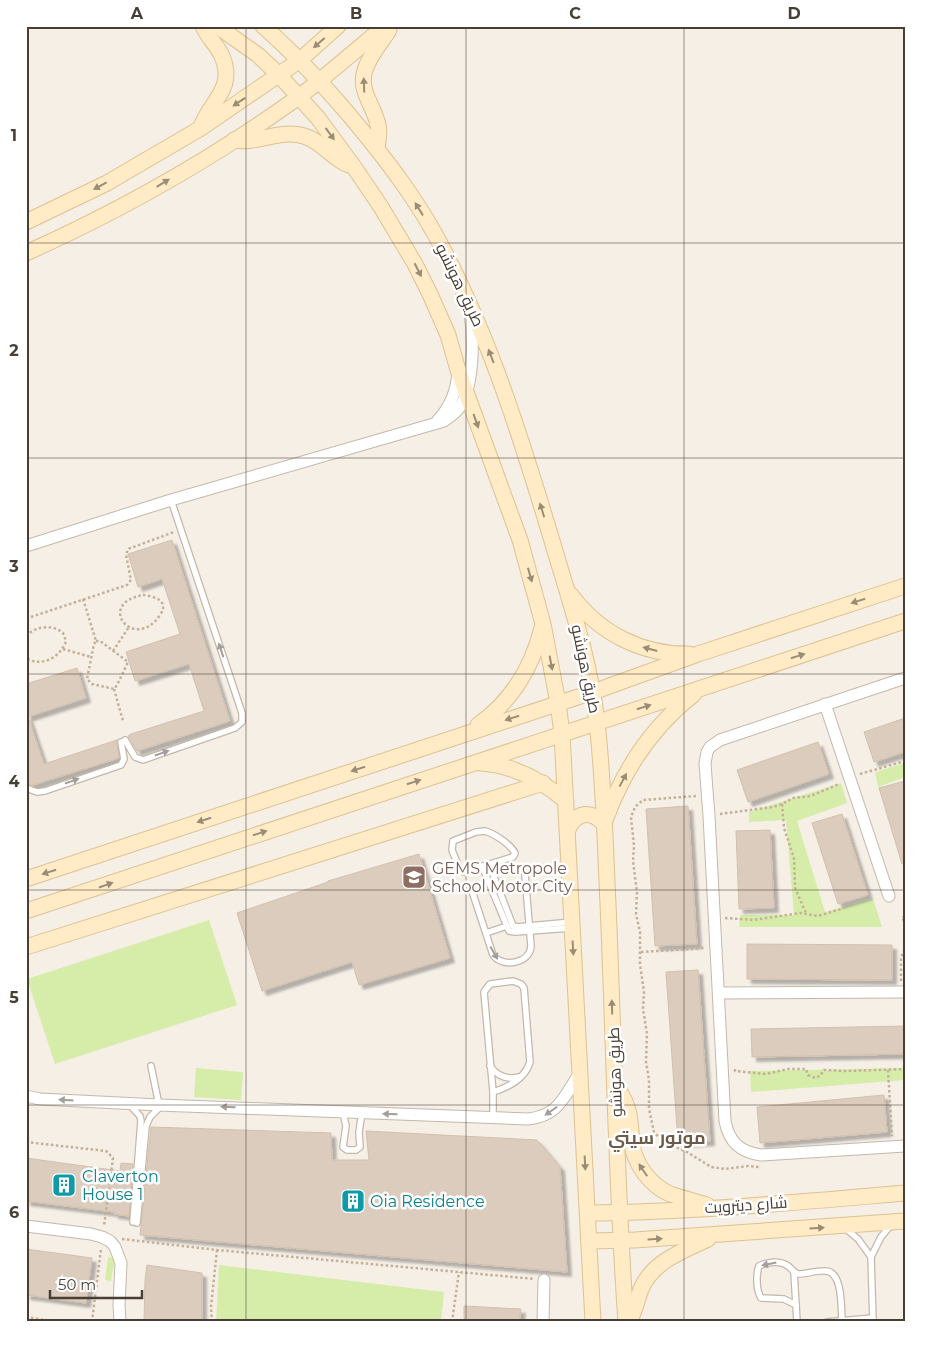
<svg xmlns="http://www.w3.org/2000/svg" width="931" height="1348" viewBox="0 0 931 1348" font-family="Montserrat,Cairo,sans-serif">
<defs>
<filter id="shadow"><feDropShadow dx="4.5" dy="4.5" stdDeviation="1" flood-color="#0004"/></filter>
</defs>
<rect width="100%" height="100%" fill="#f5efe6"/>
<g fill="#d6edaa">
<path d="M905,763V777L878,787L875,772Z"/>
<path d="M841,783L847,803L797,821L825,912L873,899L882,927H739L740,915H794L786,820L749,822V812Z"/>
<path d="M209,920L237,1005L55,1064L27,979Z"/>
<path d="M196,1068L243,1072L241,1100L194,1097Z"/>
<path d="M905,1068V1080L751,1092L750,1071Z"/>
<path d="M108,1257L115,1258L111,1281L105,1280Z"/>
<path d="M219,1265L444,1292L441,1322H216Z"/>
</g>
<g fill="#dbccbd" stroke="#d3c0ac" filter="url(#shadow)">
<path d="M172,540L230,721L137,751L128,736L131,734L204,711L189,664L135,681L126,652L180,634L162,579L138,587L128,554Z"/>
<path d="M77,668L86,698L27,717H28L44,764L117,740L119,758L33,785L27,784L26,684Z"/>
<path d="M905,718V752L874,762L864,732Z"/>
<path d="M818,742L829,774L748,802L737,770Z"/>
<path d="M905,781V863L902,864L879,788Z"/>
<path d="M688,806L697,944L655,946L646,809Z"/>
<path d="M842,814L868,895L838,904L812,823Z"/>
<path d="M770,830L774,908L739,909L736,831Z"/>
<path d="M419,854L450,958L359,985L352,962L262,991L237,913L328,882V881Z"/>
<path d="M747,944L892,945V980L747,979Z"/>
<path d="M698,970L710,1141L678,1143L666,972Z"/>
<path d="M905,1026V1054L752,1057L751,1029Z"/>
<path d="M884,1095L887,1132L760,1143L757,1107Z"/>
<path d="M151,1127L331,1133L332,1160H369L366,1131L537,1140L560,1167L567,1272L140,1235Z"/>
<path d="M26,1158L120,1171L121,1163L133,1164L129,1216L114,1214V1212L26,1201Z"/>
<path d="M26,1249L92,1258L86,1303L26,1295Z"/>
<path d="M147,1265L202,1273V1322H144L145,1280Z"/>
<path d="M464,1306L521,1309L519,1322H464Z"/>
</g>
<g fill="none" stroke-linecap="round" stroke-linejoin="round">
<g stroke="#c4b8aa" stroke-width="8">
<g id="lane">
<path d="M125,740L135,757L143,760L235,728L242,722V713L171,500"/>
<path d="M26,788L37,792L45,791L121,765L124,759L121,742"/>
<path d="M485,831C495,834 510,844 515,853L513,857L464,872L460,870L452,850L453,841L476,832Z"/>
<path d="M489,864L513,926L517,927L572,922"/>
<path d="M482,866L509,931L515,932L572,928"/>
<path d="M472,891L493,955C502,968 530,964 531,946L525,875"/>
<path d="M486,933L507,926"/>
<path d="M513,981L521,984L524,988L530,1062C525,1079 509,1087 493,1092L484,992L490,984Z"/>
<path d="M151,1066L159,1105"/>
<path d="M490,1066C497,1076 507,1080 519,1077"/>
<path d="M493,1092V1117"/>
<path d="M129,1104L140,1116L141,1121L133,1222"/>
<path d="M343,1112L346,1126L343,1147L347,1150H356L360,1147L359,1132L362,1112"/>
<path d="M137,1223L146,1126L150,1117L161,1106"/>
<path d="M846,1229L858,1239L871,1257"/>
<path d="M794,1272L797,1322"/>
<path d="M796,1305L784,1299L761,1298C756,1290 756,1274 759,1266C767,1262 780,1260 788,1266C792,1269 793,1272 798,1274C807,1274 817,1270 826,1271C843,1272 841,1308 842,1321"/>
<path d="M827,1322L873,1318"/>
<path d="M873,1322L871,1257L881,1237L891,1225"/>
</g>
</g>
<g stroke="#c4b8aa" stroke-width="13">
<g id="street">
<path d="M438,420C451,406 457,390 458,371"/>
<path d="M26,546L171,500L444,421C449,417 455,414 459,408C474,388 474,339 470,314"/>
<path d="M905,678L720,740L710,747L707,752L705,764L709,816L725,1121C729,1142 740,1152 761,1155L905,1146"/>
<path d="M825,704L889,896"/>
<path d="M719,993L905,992"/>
<path d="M26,1096L40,1099L159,1105L528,1119C559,1116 564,1096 580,1073"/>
<path d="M26,1226L91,1234L102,1237L110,1241L115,1247L121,1263L119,1305L120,1322"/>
<path d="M543,1322L544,1280"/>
</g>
</g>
<g stroke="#ddc292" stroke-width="17">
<g id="secondary">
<path d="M217,26L258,55L279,75L318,118L354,167L381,207L415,264L430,294L448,335L458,370L520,540L543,624L558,703L562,734L593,1322"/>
<path d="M263,26C296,55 322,83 350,116C386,159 420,203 445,253C491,342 521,438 550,534C568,596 590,658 597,723C604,783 605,844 608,904C614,1043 616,1183 626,1322"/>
<path d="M201,127C210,101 236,89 222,56C217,45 208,38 203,26"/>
<path d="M234,140C258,144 280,129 304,136C322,141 332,159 349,165"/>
<path d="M377,148C378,140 380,133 378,125C374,105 358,91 365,70C370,54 381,43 389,30"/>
<path d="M26,222L107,183L201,128L300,60L338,26"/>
<path d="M26,253C122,210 215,157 300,96C329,74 357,49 385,26"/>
<path d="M571,595C599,633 642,655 689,654"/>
<path d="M478,725C512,701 532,667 542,628"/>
<path d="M481,763C514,765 541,780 566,801"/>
<path d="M606,818C624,769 653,726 694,694"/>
<path d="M568,830C574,812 593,809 604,825"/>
<path d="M26,879L593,692L698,654L905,586"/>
<path d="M26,911L905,621"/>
<path d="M26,947L543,783"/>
<path d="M618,1089C631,1108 630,1121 632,1143C634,1164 651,1186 670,1194C682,1198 694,1201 707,1205"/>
<path d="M588,1213C694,1212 799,1202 905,1193"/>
<path d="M589,1241L635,1240L905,1221"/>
<path d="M629,1322C635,1311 637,1300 641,1289C653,1261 683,1251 708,1239"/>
</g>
</g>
<g stroke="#c5b097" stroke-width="2.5" stroke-dasharray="2.5 2.5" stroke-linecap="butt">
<path d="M143,595C154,596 170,601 160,615C135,653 94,604 143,595Z"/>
<path d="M83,599L96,641"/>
<path d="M31,617L127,585L131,580L126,555L128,549L174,532"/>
<path d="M26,636C36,626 52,624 63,633L66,641C61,657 41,668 26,658"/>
<path d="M96,641H100L128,662L117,685L114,689L92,684L87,679L94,644Z"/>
<path d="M63,649L91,657"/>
<path d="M113,651L129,627"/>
<path d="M114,689L123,721"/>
<path d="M860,774L905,761"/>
<path d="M696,796L643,800L635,807L631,817L634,846L633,861L637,892L636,914L640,932V965L644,991L643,1009L647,1034L646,1062L649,1080V1109L654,1132L662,1141L687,1152L711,1167L725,1169L748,1166L760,1167"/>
<path d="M782,804L784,828L794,858L795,888L806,913"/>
<path d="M720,814L773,807L782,804L793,798L811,796L839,784"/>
<path d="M905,917H902L905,923"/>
<path d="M725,918L754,920L800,913L818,916L841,909"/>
<path d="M641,952L705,948"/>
<path d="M901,981V957L905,949"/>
<path d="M735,1069V1071L766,1074L788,1069H806L808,1075L815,1078L820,1076L824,1070L845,1071L905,1069"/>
<path d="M888,1070L892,1136"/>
<path d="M26,1142L106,1151L113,1158L104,1226"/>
<path d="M122,1239L217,1250L535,1279"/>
<path d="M26,1317L57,1322"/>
<path d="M92,1322L101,1249"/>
<path d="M212,1322L211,1307L217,1250"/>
<path d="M452,1322L459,1272"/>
</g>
<use href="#lane" stroke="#fff" stroke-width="5.5"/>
<use href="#street" stroke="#fff" stroke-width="11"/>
<use href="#secondary" stroke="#ffebc5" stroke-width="15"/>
</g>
<defs><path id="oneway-solid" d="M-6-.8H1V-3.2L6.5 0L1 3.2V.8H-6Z" transform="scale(1.25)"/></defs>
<g fill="#9a8c75">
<use href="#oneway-solid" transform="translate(319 43) rotate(139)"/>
<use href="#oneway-solid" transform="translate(364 85) rotate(-92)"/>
<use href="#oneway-solid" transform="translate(239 102) rotate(146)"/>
<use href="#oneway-solid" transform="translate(330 134) rotate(54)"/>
<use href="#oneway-solid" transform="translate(163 183) rotate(-31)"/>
<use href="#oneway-solid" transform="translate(100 186) rotate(152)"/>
<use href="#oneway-solid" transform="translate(419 209) rotate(-122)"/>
<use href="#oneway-solid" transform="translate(418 270) rotate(63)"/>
<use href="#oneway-solid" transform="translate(491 356) rotate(-111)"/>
<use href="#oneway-solid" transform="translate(476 421) rotate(70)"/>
<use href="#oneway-solid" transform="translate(542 510) rotate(-107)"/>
<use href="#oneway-solid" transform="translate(530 575) rotate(74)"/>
<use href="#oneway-solid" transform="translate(858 601) rotate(162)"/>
<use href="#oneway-solid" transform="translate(650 649) rotate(-165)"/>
<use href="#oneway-solid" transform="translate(798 656) rotate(-18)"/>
<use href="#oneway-solid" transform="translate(551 663) rotate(79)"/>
<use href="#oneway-solid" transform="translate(644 707) rotate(-18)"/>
<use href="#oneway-solid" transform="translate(512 718) rotate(162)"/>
<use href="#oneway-solid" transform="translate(358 769) rotate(162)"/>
<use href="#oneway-solid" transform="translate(623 780) rotate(-62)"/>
<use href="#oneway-solid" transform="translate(414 782) rotate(-18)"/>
<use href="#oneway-solid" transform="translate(204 820) rotate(162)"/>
<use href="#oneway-solid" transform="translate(260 833) rotate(-18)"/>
<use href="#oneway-solid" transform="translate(49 872) rotate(162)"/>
<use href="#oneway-solid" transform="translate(106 885) rotate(-19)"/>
<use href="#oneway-solid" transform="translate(573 948) rotate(87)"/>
<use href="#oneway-solid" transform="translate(612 1007) rotate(-92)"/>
<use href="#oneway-solid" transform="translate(585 1163) rotate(87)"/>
<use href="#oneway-solid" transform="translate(643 1170) rotate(-124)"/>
<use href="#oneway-solid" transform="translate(817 1228) rotate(-4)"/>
<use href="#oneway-solid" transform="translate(655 1239) rotate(-4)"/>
</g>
<g fill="#a49e9a">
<use href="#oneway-solid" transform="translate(221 650) rotate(-108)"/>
<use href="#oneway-solid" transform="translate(162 753) rotate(-19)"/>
<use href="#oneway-solid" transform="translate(72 781) rotate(-19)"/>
<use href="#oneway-solid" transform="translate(494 953) rotate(61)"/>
<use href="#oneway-solid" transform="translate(66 1100) rotate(-177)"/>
<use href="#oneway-solid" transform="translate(228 1107) rotate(-178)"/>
<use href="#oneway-solid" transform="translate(551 1111) rotate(145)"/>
<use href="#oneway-solid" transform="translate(390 1114) rotate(-178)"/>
<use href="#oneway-solid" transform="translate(769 1264) rotate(169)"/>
</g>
<path fill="none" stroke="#483e34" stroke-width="1" stroke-opacity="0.55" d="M246,26V1322M466,26V1322M684,26V1322M26,243H905M26,458H905M26,674H905M26,890H905M26,1105H905"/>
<defs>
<g id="school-square" transform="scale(1.25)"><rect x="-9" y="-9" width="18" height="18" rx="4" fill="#8d6e63" stroke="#fff"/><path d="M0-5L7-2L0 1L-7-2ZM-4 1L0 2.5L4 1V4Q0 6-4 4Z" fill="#fff"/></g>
<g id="building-square" transform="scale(1.25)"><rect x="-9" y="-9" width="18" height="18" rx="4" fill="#0f9aa8" stroke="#fff"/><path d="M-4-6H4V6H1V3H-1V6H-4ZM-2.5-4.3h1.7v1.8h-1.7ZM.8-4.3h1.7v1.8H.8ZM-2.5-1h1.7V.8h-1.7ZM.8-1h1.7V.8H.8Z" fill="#fff"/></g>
</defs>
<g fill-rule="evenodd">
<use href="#school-square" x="414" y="877"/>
<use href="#building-square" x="64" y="1185"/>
<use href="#building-square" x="353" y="1201"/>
</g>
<g text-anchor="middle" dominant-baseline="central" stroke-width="5" stroke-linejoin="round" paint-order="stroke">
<g font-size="16" fill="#483e34" stroke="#fff">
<text transform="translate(460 285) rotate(64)">طريق هونشو</text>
<text transform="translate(586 669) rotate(78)">طريق هونشو</text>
<text transform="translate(615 1072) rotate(-92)">طريق هونشو</text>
<text transform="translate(746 1205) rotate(-4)">شارع ديترويت</text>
</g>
<g font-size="16" fill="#785e54" stroke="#fff" text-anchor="start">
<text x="432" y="868">GEMS Metropole<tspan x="432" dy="18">School Motor City</tspan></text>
</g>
<g font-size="16" fill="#0d838f" stroke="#fff" text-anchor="start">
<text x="82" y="1176">Claverton<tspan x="82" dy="18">House 1</tspan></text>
<text x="370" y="1201">Oia Residence</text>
</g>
<g font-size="18" font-weight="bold" fill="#6c5b4a" stroke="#fff">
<text x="657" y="1138">موتور سيتي</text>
</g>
</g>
<rect width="931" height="1348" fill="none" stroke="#ffffff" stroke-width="55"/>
<path d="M50 1290v8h92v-8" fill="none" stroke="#483e34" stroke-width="2.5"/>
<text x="58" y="1290" font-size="15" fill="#483e34" stroke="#ffffff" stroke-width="4" paint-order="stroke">50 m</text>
<rect x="28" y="28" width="876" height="1292" fill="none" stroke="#483e34" stroke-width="2"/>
<g font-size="16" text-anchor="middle" font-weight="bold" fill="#483e34">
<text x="137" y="19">A</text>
<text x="356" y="19">B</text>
<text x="575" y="19">C</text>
<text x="794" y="19">D</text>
<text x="14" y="141">1</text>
<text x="14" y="356">2</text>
<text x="14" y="572">3</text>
<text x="14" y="787">4</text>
<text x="14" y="1003">5</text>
<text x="14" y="1218">6</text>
</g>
</svg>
